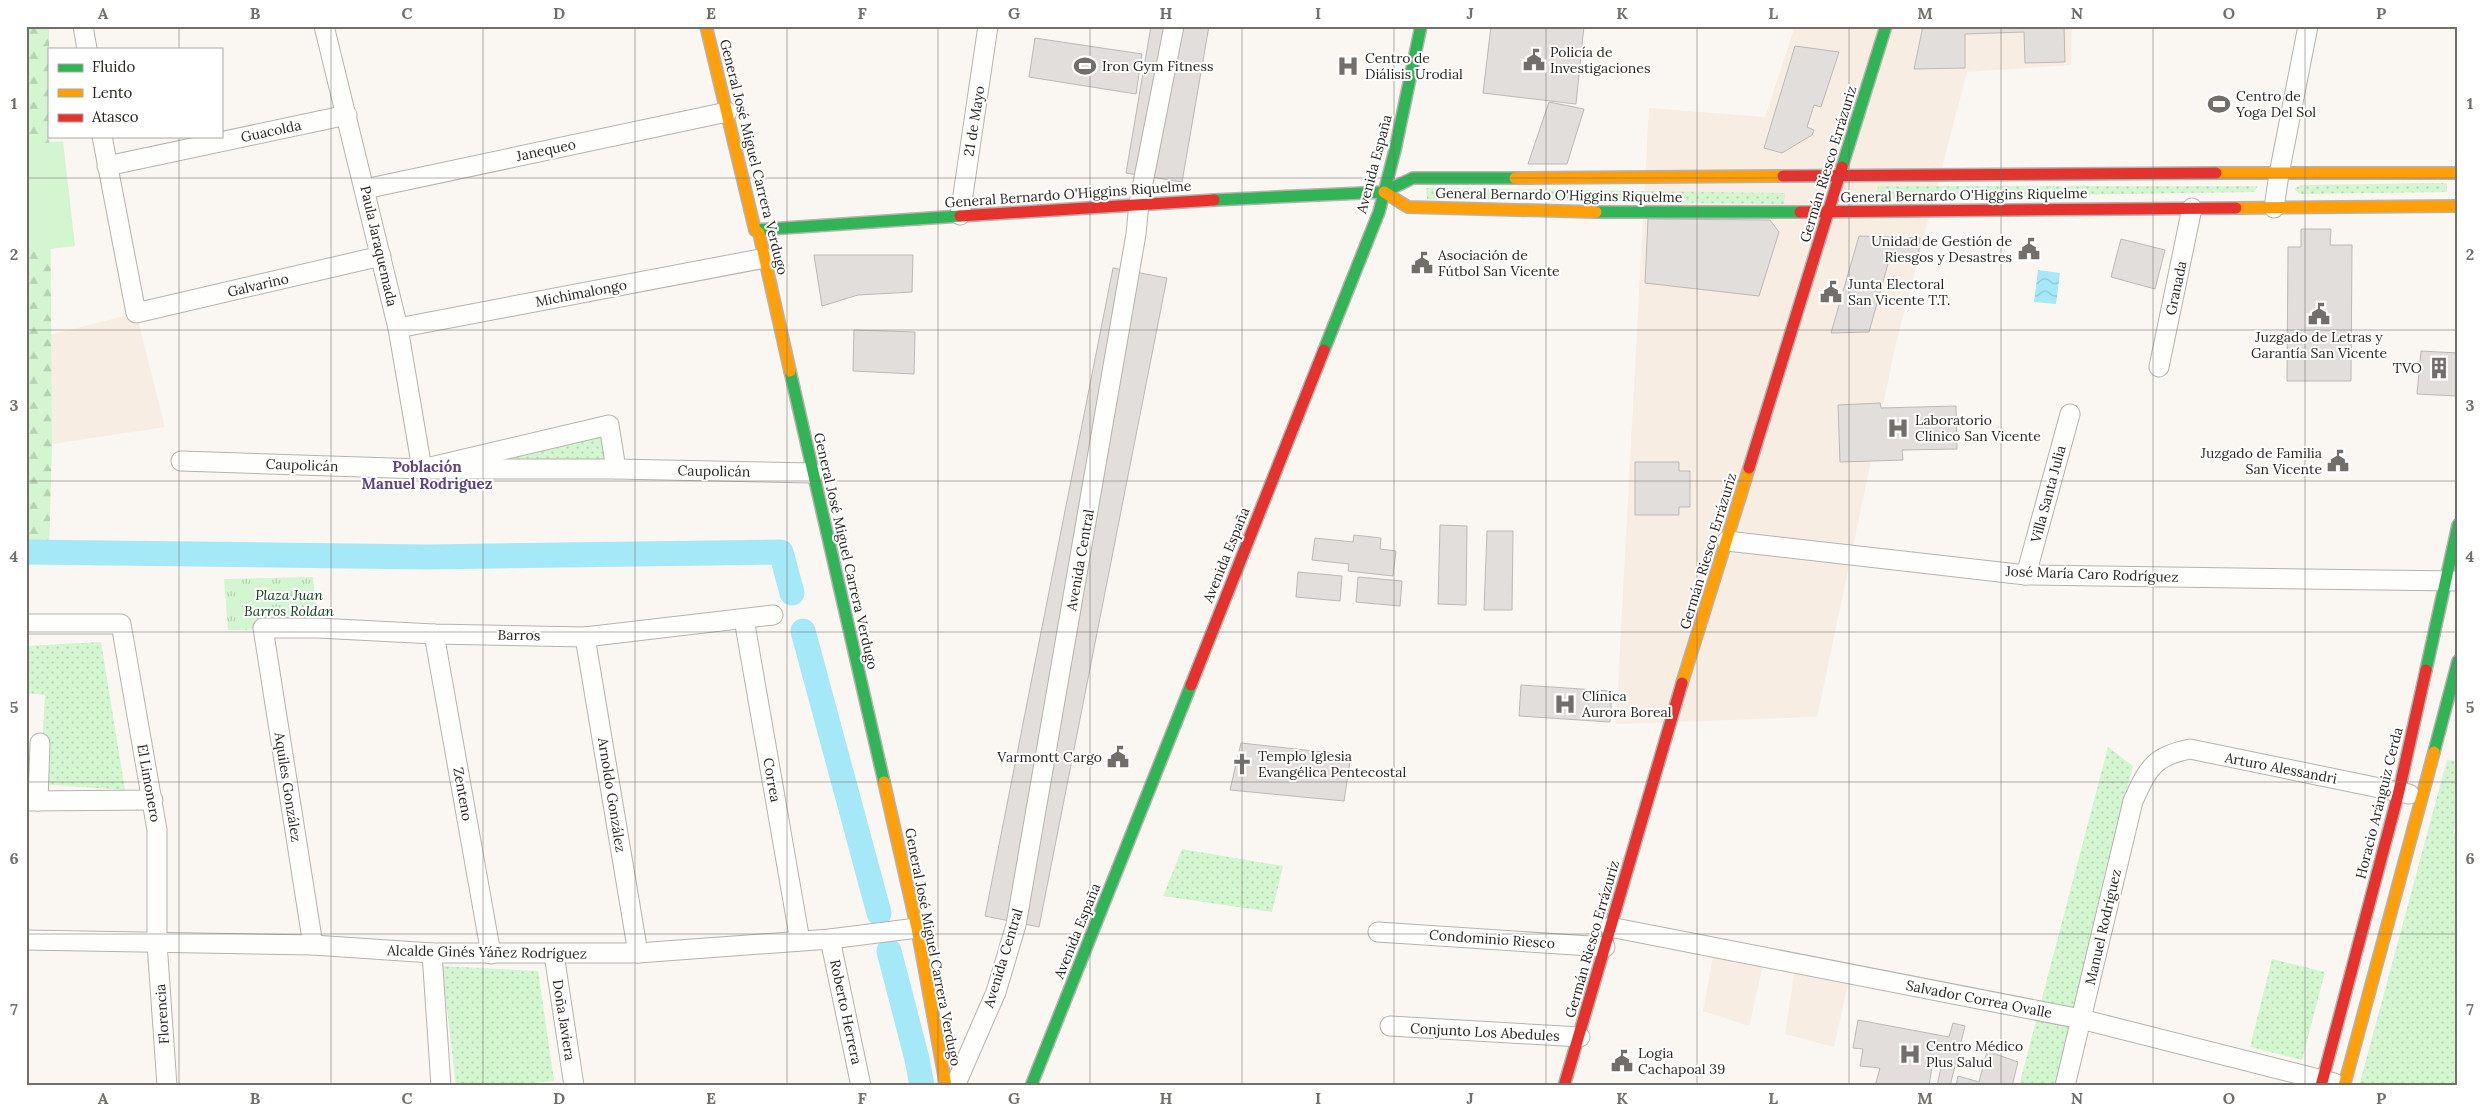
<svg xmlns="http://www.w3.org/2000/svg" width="2484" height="1112" viewBox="0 0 2484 1112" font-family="Lora,serif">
<defs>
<pattern id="grass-dots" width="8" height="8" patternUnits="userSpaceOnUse" patternTransform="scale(1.25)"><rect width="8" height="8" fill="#d3f5d0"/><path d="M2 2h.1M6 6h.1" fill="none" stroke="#b5d2b2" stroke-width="1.8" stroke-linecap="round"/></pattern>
<pattern id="forest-firs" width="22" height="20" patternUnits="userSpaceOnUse" patternTransform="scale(1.25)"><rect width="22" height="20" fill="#d3f5d0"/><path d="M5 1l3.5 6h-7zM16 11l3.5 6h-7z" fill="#b5d2b2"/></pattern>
<pattern id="park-tufts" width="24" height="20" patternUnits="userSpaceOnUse" patternTransform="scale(1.25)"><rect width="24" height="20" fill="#d3f5d0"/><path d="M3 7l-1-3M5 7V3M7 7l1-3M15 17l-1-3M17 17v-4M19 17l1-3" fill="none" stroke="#b5d2b2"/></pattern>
<pattern id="water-waves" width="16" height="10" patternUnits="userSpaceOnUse" patternTransform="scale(1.25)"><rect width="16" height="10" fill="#a5e8f8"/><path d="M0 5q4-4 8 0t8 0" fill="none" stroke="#8ec7d4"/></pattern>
</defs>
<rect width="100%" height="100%" fill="#faf6f2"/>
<g fill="#f7ede2">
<path d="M1795,26H2072L2071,65L1967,72L1896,343L1817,717L1616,724L1649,108L1765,117Z"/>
<path d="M136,313L165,427L52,444L50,335Z"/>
<path d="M1715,947L1765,957L1749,1026L1703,1011Z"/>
<path d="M1796,963L1850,974L1834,1047L1785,1034Z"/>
</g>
<g fill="url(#grass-dots)">
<path d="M2447,183V192L2300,194L2294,189L2301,185Z"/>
<path d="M1879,186H2258L2254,192L1879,198L1875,193Z"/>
<path d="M1426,188L1785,193L1784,204L1427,199Z"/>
<path d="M601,433L604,462L509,461L507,452Z"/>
<path d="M101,642L125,790L40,784L45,695L26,693V646Z"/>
<path d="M2108,747L2133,766L2104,876L2057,1086H2019Z"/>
<path d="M2447,760L2458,761V816L2453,833L2458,835V1086H2359Z"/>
<path d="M1182,849L1283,866L1272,912L1163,896Z"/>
<path d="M2272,959L2325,972L2302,1060L2250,1047Z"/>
<path d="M442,966L538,971L554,1081L501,1086H456Z"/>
</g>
<path fill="url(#forest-firs)" d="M26,26H49L52,444L49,552H26Z"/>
<path fill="url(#park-tufts)" d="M313,577L318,628L228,630L224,579Z"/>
<path fill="#d3f5d0" d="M63,141L75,246L26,252V145Z"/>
<path fill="url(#water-waves)" d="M2038,270L2060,273L2056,304L2034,302Z"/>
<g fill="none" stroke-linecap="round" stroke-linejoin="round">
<g stroke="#a5e8f8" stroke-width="25">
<path d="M26,552L428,557L781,552L792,593"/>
<path d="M803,631L879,913"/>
<path d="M889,951L917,1059L922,1086"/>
</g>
</g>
<g fill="#e2dedb" stroke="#bcb8b7">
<path d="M1151,26H1209L1182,182L1126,173Z"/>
<path d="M1491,26H1584L1576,104L1483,93Z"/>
<path d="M1923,26H2064L2065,62L2025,63L2024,32L1965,34V68L1914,69Z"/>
<path d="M1035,38L1142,54L1136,94L1029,77Z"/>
<path d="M1795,46L1839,52L1821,107L1814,105L1807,127L1814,130L1812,135L1782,153L1764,148Z"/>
<path d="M1549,102L1584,109L1567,164H1528Z"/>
<path d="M1648,219L1770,220L1779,232L1759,296L1645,283Z"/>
<path d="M2301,229H2331L2330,245H2352L2351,381H2287L2288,247H2301Z"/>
<path d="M1859,236L1920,238L1918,262L1889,260L1869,332L1831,333Z"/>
<path d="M2121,239L2165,250L2155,289L2111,277Z"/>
<path d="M814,255H913L912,292L858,295L822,306Z"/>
<path d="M1113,268L1167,278L1039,927L985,916Z"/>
<path d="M854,330L915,332L914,374L853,371Z"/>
<path d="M2421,351L2458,353L2457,396L2417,394Z"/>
<path d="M1880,403L1881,408L1956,406L1957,449L1902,450L1903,460L1840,462L1838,405Z"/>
<path d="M1635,462H1679V471H1690V507H1679V515H1635Z"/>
<path d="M1440,525L1467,526L1466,605L1438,604Z"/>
<path d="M1487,531H1513L1512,610H1484Z"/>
<path d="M1354,535L1381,538L1380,549L1396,551L1393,576L1348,571L1349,564L1312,560L1315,538L1353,542Z"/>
<path d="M1298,572L1342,576L1340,601L1296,597Z"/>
<path d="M1358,577L1402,581L1400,606L1356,602Z"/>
<path d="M1521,685L1612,691L1610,722L1519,716Z"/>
<path d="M1241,743L1351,755L1344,801L1230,790Z"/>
<path d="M1858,1020L1949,1037L1953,1023L1965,1026L1950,1086H1937L1942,1063L1933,1060L1929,1086H1875L1880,1068L1860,1066L1863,1049L1853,1048Z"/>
<path d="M1987,1051L2018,1062L2012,1086H1956L1958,1076L1979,1082Z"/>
</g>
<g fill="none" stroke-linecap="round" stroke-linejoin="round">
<g stroke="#b6b3af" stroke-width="21">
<g id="street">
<path d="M83,26L87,49"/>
<path d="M324,26L398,328L422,469L609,425L616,469"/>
<path d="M102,136L136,313L381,256"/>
<path d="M107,166L347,115"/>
<path d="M365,189L727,112"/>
<path d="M2274,208L2279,174L2308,26"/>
<path d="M960,215L988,26"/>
<path d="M398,328L765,258"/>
<path d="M2159,367L2192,208"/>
<path d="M181,461L422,469H616L813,473"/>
<path d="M1727,541L2026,575L2456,581"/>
<path d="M2026,575L2070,414"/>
<path d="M744,619L800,941"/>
<path d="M26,624H121L157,830V943L167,1086"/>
<path d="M434,634L491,954"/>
<path d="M585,637L638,953"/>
<path d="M26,801L153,800"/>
<path d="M38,801L40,743"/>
<path d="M1610,927L2081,1019L2334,1083"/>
<path d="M1378,932L1605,947"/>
<path d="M830,939L861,1086"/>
<path d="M26,940L313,945L432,953H638L830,939L917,928"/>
<path d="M313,945L263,628H318L434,634L585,637L773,615"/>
<path d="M432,953L441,1086"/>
<path d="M554,954L574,1086"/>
<path d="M1390,1026L1580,1037"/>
<path d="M955,1086L996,992L1016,925L1136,234L1139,203L1174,26"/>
<path d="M2065,1086L2133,801C2148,769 2153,756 2190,749L2409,794"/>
</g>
</g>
<g stroke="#b6b3af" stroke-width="14">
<g id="fast">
<path d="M1842,167L1886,26"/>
<path d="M1214,200L1384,192L1413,178H1515"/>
<path d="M1596,212H1800"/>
<path d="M755,230L960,216"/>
<path d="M1324,350L1379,212L1395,150L1421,26"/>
<path d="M790,371L884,782"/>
<path d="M2426,670L2458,525"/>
<path d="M2434,752L2458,661"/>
<path d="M1031,1086L1191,685"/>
</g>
</g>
<g stroke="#b6b3af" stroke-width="14">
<g id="slow">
<path d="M706,26L755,230L759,233L790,371"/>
<path d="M2216,173H2458"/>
<path d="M1515,178L1783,176"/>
<path d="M1384,192L1408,207L1596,212"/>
<path d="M2236,208L2458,206"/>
<path d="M1682,683L1749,468"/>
<path d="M884,782L917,928L946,1086"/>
<path d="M2344,1086L2434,752"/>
</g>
</g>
<g stroke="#b6b3af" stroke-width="14">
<g id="jam">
<path d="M1783,176L2216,173"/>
<path d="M1800,212L2236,208"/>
<path d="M960,216L1214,200"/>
<path d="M1749,468L1842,167"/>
<path d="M1191,685L1324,350"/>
<path d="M1564,1086L1682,683"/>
<path d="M2321,1086L2399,791L2426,670"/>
</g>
</g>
<use href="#street" stroke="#fefefd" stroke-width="19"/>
<use href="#fast" stroke="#30b455" stroke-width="11"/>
<use href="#slow" stroke="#ff9f0a" stroke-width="11"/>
<use href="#jam" stroke="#e5322d" stroke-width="11"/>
</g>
<path fill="none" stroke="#726f6b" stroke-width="1" stroke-opacity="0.55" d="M179,26V49M331,26V1086M483,26V1086M635,26V1086M787,26V1086M938,26V1086M1090,26V1086M1242,26V1086M1394,26V1086M1546,26V1086M1697,26V1086M1849,26V1086M2001,26V1086M2153,26V1086M2305,26V1086M179,136V1086M26,178H2458M26,330H2458M26,481H2458M26,632H2458M26,782H2458M26,934H2458"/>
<defs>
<g id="civic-bare" transform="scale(1.725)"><path d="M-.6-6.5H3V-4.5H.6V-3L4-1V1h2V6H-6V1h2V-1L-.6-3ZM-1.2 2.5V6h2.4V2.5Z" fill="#726f6b" stroke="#fff" stroke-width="2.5" paint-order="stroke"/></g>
<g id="stadium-bare" transform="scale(1.725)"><path d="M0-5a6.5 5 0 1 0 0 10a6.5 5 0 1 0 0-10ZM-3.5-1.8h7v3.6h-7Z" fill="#726f6b" stroke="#fff" stroke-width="2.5" paint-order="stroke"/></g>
<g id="hospital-bare" transform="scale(1.725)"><path d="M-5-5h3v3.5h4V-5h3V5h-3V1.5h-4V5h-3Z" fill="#726f6b" stroke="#fff" stroke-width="2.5" paint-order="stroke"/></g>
<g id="building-bare" transform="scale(1.725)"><path d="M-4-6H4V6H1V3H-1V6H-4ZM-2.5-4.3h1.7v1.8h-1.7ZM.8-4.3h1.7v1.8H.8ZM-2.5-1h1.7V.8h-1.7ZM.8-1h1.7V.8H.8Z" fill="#726f6b" stroke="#fff" stroke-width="2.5" paint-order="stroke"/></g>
<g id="church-bare" transform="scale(1.725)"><path d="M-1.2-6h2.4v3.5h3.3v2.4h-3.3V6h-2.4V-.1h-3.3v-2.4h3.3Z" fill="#726f6b" stroke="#fff" stroke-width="2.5" paint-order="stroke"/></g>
</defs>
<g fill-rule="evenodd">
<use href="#civic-bare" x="1534" y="60"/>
<use href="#stadium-bare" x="1085" y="66"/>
<use href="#hospital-bare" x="1348" y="66"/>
<use href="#stadium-bare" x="2219" y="104"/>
<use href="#civic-bare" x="2029" y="249"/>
<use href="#civic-bare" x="1422" y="263"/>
<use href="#civic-bare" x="1831" y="292"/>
<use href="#civic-bare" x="2319" y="314"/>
<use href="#building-bare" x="2439" y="368"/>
<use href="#hospital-bare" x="1898" y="428"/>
<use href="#civic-bare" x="2338" y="461"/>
<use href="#hospital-bare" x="1565" y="704"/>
<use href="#civic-bare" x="1118" y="757"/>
<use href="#church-bare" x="1242" y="764"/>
<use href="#hospital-bare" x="1910" y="1054"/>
<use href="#civic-bare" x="1622" y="1061"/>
</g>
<g text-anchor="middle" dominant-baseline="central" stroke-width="4" stroke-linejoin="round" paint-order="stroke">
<g font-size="14" fill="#292622" stroke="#fff" text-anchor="start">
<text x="1550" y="52">Policía de<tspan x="1550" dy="16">Investigaciones</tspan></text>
<text x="1365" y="58">Centro de<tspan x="1365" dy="16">Diálisis Urodial</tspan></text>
<text x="1102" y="66">Iron Gym Fitness</text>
<text x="2236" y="96">Centro de<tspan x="2236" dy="16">Yoga Del Sol</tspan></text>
<text x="2012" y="241" text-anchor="end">Unidad de Gestión de<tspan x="2012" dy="16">Riesgos y Desastres</tspan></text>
<text x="1438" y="255">Asociación de<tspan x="1438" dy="16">Fútbol San Vicente</tspan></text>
<text x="1848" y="284">Junta Electoral<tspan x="1848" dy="16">San Vicente T.T.</tspan></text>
<text x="2319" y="337" text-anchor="middle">Juzgado de Letras y<tspan x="2319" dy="16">Garantía San Vicente</tspan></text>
<text x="2422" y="368" text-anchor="end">TVO</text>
<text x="1915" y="420">Laboratorio<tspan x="1915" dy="16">Clínico San Vicente</tspan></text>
<text x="2322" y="453" text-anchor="end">Juzgado de Familia<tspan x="2322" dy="16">San Vicente</tspan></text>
<text x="1582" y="696">Clínica<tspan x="1582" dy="16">Aurora Boreal</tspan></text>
<text x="1258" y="756">Templo Iglesia<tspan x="1258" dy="16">Evangélica Pentecostal</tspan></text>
<text x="1102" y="757" text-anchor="end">Varmontt Cargo</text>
<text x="1926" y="1046">Centro Médico<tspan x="1926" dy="16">Plus Salud</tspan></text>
<text x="1638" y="1053">Logia<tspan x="1638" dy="16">Cachapoal 39</tspan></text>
</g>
<g font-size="14" fill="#292622" stroke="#fff">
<text transform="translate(974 121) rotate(-81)">21 de Mayo</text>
<text transform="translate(271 131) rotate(-12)">Guacolda</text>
<text transform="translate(546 150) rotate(-12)">Janequeo</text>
<text transform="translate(754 157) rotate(76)">General José Miguel Carrera Verdugo</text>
<text transform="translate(1374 164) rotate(-75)">Avenida España</text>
<text transform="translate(1828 164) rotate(-73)">Germán Riesco Errázuriz</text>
<text transform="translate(1068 194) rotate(-4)">General Bernardo O'Higgins Riquelme</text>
<text transform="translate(1559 195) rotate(1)">General Bernardo O'Higgins Riquelme</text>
<text transform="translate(1964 195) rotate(-1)">General Bernardo O'Higgins Riquelme</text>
<text transform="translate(379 246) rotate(77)">Paula Jaraquemada</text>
<text transform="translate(258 285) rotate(-13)">Galvarino</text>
<text transform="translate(2176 288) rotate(-78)">Granada</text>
<text transform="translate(581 293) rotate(-11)">Michimalongo</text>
<text transform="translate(302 465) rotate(2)">Caupolicán</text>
<text transform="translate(714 471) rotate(1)">Caupolicán</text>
<text transform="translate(2048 494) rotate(-75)">Villa Santa Julia</text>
<text transform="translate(846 551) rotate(77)">General José Miguel Carrera Verdugo</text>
<text transform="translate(1708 551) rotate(-73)">Germán Riesco Errázuriz</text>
<text transform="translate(1226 555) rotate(-68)">Avenida España</text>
<text transform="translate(1080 560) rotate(-80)">Avenida Central</text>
<text transform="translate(2092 574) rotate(2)">José María Caro Rodríguez</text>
<text transform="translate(519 635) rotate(1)">Barros</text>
<text transform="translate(2281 768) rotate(11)">Arturo Alessandri</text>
<text transform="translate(772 780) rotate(80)">Correa</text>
<text transform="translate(149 783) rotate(80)">El Limonero</text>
<text transform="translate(288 787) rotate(81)">Aquiles González</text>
<text transform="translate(463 794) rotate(80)">Zenteno</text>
<text transform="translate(612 795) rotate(81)">Arnoldo González</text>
<text transform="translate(2379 803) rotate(-76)">Horacio Aránguiz Cerda</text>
<text transform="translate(2103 927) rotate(-77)">Manuel Rodríguez</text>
<text transform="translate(1077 931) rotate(-68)">Avenida España</text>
<text transform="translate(1492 939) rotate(4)">Condominio Riesco</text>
<text transform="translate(1592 939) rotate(-74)">Germán Riesco Errázuriz</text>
<text transform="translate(933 947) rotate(79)">General José Miguel Carrera Verdugo</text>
<text transform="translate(487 952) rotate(1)">Alcalde Ginés Yáñez Rodríguez</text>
<text transform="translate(1003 958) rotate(-73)">Avenida Central</text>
<text transform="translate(1979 999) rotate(11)">Salvador Correa Ovalle</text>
<text transform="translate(846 1012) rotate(78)">Roberto Herrera</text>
<text transform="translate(162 1014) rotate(-94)">Florencia</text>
<text transform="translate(564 1020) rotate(81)">Doña Javiera</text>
<text transform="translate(1485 1032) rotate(3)">Conjunto Los Abedules</text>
</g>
<g font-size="14" font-style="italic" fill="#0c4012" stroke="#fff">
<text x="289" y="595">Plaza Juan<tspan x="289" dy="16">Barros Roldan</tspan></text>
</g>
<g font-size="15" font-weight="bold" fill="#5d437f" stroke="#fff">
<text x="427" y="466">Población<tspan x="427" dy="17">Manuel Rodriguez</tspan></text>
</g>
</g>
<rect width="2484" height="1112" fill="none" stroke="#ffffff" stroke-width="55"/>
<rect x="48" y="48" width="175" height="90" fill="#ffffff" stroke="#a9a8a7"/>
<rect x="58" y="64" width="25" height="8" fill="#30b455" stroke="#a9a8a7"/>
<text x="92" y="72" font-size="15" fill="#292622">Fluido</text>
<rect x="58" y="89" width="25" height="8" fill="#ff9f0a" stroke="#a9a8a7"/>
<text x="92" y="98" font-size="15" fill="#292622">Lento</text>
<rect x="58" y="114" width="25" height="8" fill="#e5322d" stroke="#a9a8a7"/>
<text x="92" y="122" font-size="15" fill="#292622">Atasco</text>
<rect x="28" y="28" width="2428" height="1056" fill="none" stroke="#726f6b" stroke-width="2"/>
<g font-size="16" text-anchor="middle" font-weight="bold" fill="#726f6b">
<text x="103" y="19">A</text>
<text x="255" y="19">B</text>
<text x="407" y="19">C</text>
<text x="559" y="19">D</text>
<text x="711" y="19">E</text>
<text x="862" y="19">F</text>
<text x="1014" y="19">G</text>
<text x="1166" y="19">H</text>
<text x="1318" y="19">I</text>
<text x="1470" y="19">J</text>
<text x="1622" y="19">K</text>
<text x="1773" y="19">L</text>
<text x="1925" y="19">M</text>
<text x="2077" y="19">N</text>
<text x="2229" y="19">O</text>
<text x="2381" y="19">P</text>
<text x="14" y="109">1</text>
<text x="2470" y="109">1</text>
<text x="14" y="260">2</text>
<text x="2470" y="260">2</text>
<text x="14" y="411">3</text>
<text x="2470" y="411">3</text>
<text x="14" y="562">4</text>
<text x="2470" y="562">4</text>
<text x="14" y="713">5</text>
<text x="2470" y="713">5</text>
<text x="14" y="864">6</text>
<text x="2470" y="864">6</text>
<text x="14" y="1015">7</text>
<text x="2470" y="1015">7</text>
<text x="103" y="1104">A</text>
<text x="255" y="1104">B</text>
<text x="407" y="1104">C</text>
<text x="559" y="1104">D</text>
<text x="711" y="1104">E</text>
<text x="862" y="1104">F</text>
<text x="1014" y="1104">G</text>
<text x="1166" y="1104">H</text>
<text x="1318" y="1104">I</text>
<text x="1470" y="1104">J</text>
<text x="1622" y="1104">K</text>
<text x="1773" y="1104">L</text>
<text x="1925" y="1104">M</text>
<text x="2077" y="1104">N</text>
<text x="2229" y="1104">O</text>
<text x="2381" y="1104">P</text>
</g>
</svg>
